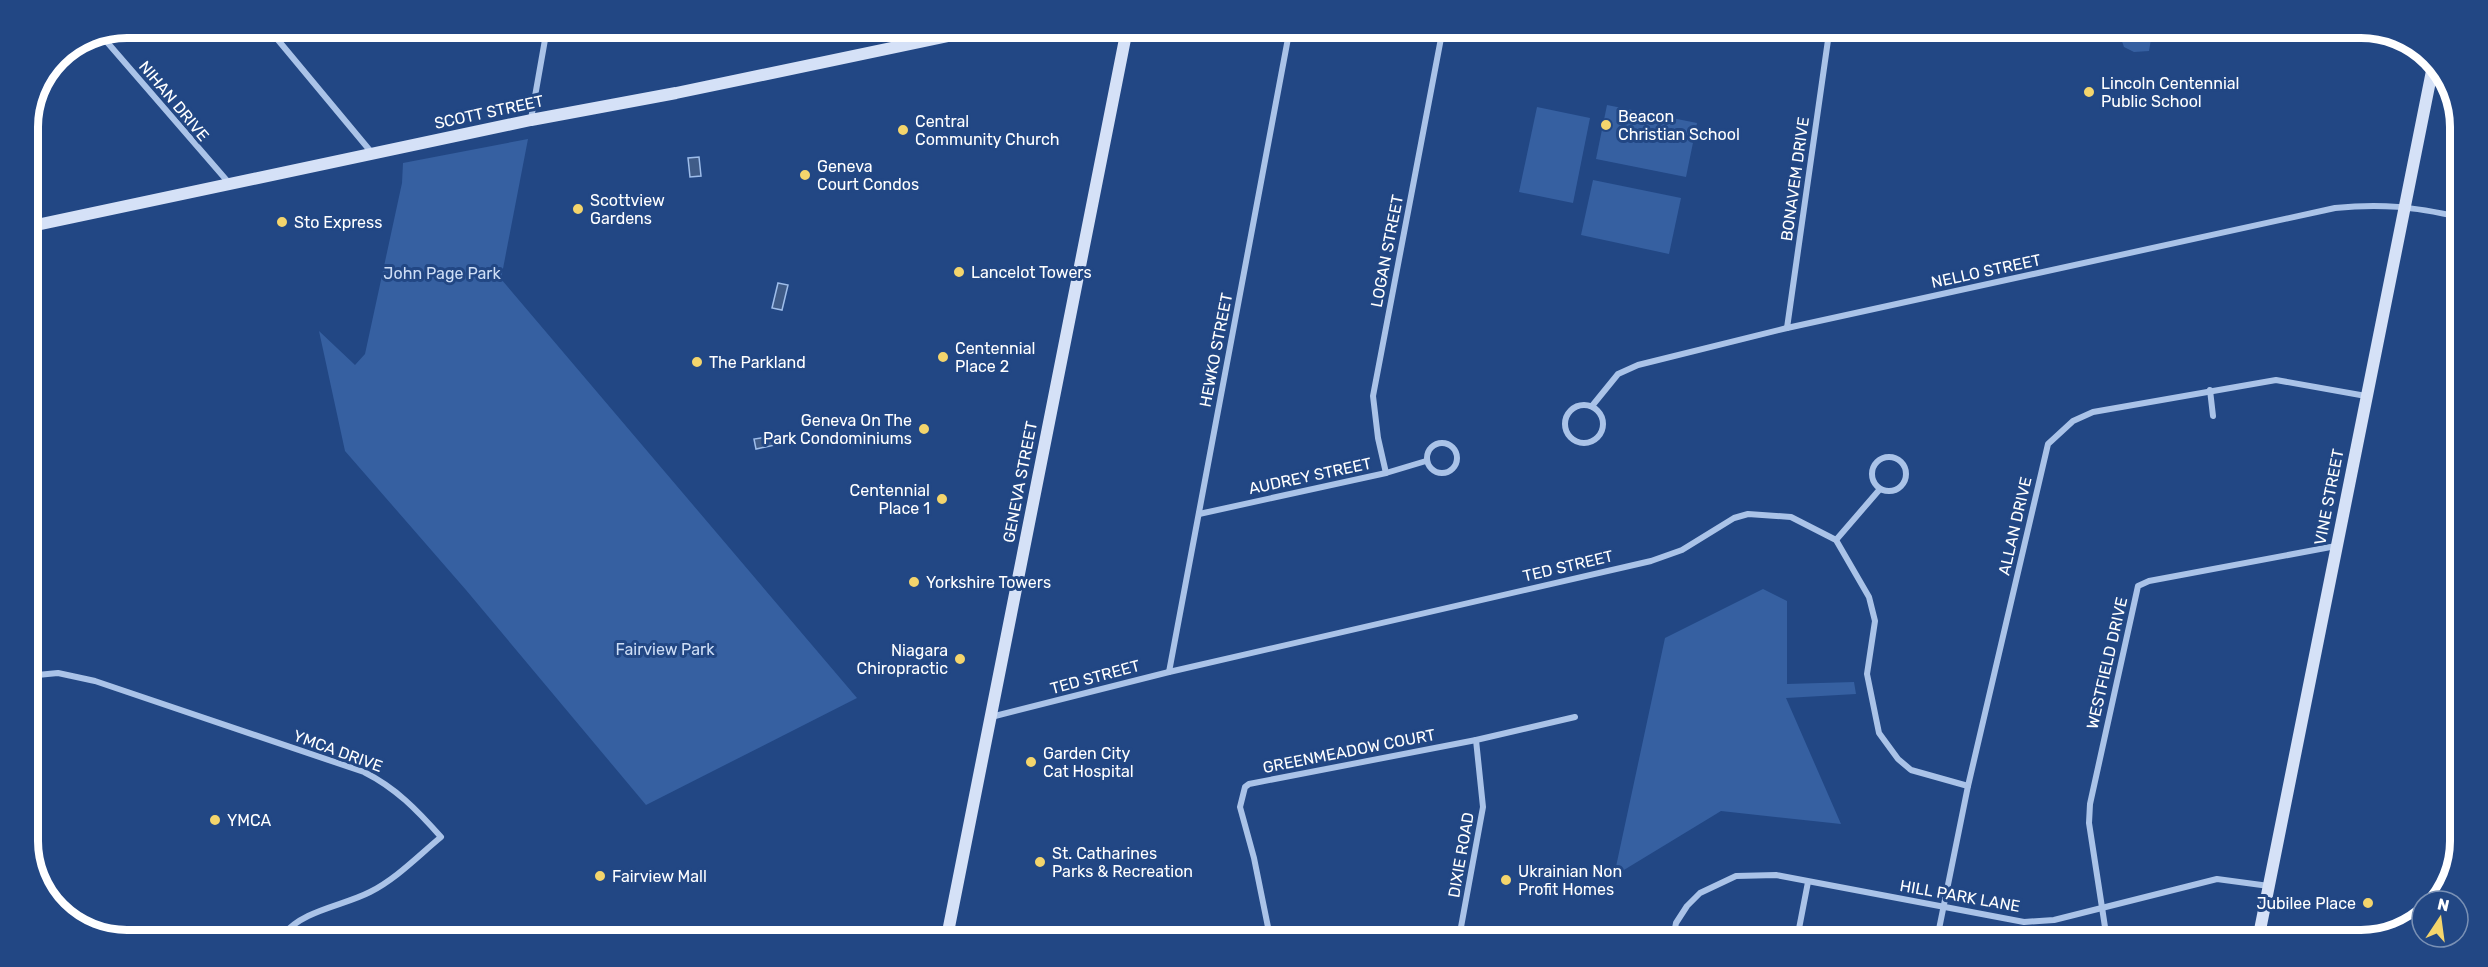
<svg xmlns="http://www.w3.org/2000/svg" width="2488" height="967" viewBox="0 0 2488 967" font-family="Rubik,sans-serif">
<rect width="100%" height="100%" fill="#224784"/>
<g fill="#3660a1">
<path d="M2119,33H2152L2149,51L2134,52L2124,47Z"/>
<path d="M1607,105L1697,123L1686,177L1596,159Z"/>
<path d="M1537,107L1590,118L1573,203L1519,192Z"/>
<path d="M528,139L501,279L857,698L646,805L466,590L345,451L319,331L355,365L365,354L402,183L403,163Z"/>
<path d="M1593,180L1681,198L1669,254L1581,235Z"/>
<path d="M1763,589L1787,601V684L1854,682L1856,694L1786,698L1841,824L1721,811L1614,876L1665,638Z"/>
</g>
<g fill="#405c88" stroke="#9ebdea" stroke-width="1.5">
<path d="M699,157L701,176L690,177L688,158Z"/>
<path d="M778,283L788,285L782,310L772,308Z"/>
<path d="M779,435L780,444L756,449L754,439Z"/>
</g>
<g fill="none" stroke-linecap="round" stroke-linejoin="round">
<g stroke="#aac3e8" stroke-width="6">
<path d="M100,34L229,183"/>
<path d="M273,34L372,153"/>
<path d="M531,119L546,34"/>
<path d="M1787,328L1829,33"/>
<path d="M2210,390L2213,416"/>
<circle cx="1584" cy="424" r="19"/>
<path d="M1592,406L1618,374L1638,365L1787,328L2335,208C2383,203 2413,207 2460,217"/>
<circle cx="1442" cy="458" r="15"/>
<circle cx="1889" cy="474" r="17"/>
<path d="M1386,473L1378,438L1373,396L1442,33"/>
<path d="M1199,514L1386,473L1426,461"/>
<path d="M1836,540L1880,489"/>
<path d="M1169,672L1289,33"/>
<path d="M27,676L58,673L95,681L364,772C396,788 417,810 441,837C418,856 396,879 370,892C343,906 303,910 283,935"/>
<path d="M991,717L1169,672L1651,561L1682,550L1734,518L1748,514L1791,517L1836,540L1869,597L1875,621L1867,674L1879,733L1898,759L1911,770L1968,786"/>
<path d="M948,929L982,937"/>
<path d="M1270,937L1254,858L1240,807L1245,787L1249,784L1476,740L1575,717"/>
<path d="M1459,938L1483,807L1476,740"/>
<path d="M1673,938L1676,923L1687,906L1700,893L1736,876L1776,875L2024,922L2054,920L2217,879L2269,886"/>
<path d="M1797,939L1808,882"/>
<path d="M1937,939L1968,786L2048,444L2073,421L2093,412L2276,380L2366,396"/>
<path d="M2105,939V927L2089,823L2090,804L2138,586L2149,581L2336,546"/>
</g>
<g stroke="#d5e1f7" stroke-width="12">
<path d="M27,227L531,120L676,93L958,34"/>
<path d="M947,937L1126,34"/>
<path d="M2258,940L2434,61"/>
</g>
</g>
<g fill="#f4d56c" stroke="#224784" stroke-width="2">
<circle cx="2089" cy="92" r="6"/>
<circle cx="1606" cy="125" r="6"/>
<circle cx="903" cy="130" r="6"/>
<circle cx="805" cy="175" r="6"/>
<circle cx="578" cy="209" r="6"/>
<circle cx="282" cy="222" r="6"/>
<circle cx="959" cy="272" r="6"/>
<circle cx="943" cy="357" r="6"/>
<circle cx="697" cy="362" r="6"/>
<circle cx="924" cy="429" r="6"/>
<circle cx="942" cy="499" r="6"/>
<circle cx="914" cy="582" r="6"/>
<circle cx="960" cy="659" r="6"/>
<circle cx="1031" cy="762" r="6"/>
<circle cx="215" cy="820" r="6"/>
<circle cx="1040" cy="862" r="6"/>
<circle cx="600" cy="876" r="6"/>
<circle cx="1506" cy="880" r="6"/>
<circle cx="2368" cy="903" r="6"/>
</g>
<g text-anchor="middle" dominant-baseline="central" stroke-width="6" stroke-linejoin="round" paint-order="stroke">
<g font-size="16" fill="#fff" stroke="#224784" text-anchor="start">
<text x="2101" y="83">Lincoln Centennial<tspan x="2101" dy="18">Public School</tspan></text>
<text x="1618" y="116">Beacon<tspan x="1618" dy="18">Christian School</tspan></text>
<text x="915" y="121">Central<tspan x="915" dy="18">Community Church</tspan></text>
<text x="817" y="166">Geneva<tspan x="817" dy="18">Court Condos</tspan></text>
<text x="590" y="200">Scottview<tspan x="590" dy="18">Gardens</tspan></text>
<text x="294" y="222">Sto Express</text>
<text x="971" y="272">Lancelot Towers</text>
<text x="955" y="348">Centennial<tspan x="955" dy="18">Place 2</tspan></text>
<text x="709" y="362">The Parkland</text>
<text x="912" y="420" text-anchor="end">Geneva On The<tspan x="912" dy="18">Park Condominiums</tspan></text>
<text x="930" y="490" text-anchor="end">Centennial<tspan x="930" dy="18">Place 1</tspan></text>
<text x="926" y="582">Yorkshire Towers</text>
<text x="948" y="650" text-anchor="end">Niagara<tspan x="948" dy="18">Chiropractic</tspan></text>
<text x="1043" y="753">Garden City<tspan x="1043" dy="18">Cat Hospital</tspan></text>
<text x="227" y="820">YMCA</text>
<text x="1052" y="853">St. Catharines<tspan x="1052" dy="18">Parks &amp; Recreation</tspan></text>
<text x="1518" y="871">Ukrainian Non<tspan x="1518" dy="18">Profit Homes</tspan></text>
<text x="612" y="876">Fairview Mall</text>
<text x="2356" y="903" text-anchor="end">Jubilee Place</text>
</g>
<g font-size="16" fill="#fff" stroke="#224784">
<text transform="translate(174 101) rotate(50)">NIHAN DRIVE</text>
<text transform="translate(489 112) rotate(-12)">SCOTT STREET</text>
<text transform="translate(1795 179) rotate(-82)">BONAVEM DRIVE</text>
<text transform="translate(1387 251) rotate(-79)">LOGAN STREET</text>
<text transform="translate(1986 271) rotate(-12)">NELLO STREET</text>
<text transform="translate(1216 350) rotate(-79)">HEWKO STREET</text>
<text transform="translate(1310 476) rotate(-12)">AUDREY STREET</text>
<text transform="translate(1020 482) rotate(-79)">GENEVA STREET</text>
<text transform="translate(2329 497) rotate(-79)">VINE STREET</text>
<text transform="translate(2015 526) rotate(-77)">ALLAN DRIVE</text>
<text transform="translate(1568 566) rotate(-13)">TED STREET</text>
<text transform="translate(2107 663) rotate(-77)">WESTFIELD DRIVE</text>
<text transform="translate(1095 677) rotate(-15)">TED STREET</text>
<text transform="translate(338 751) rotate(20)">YMCA DRIVE</text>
<text transform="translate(1349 751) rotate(-11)">GREENMEADOW COURT</text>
<text transform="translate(1461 855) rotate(-80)">DIXIE ROAD</text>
<text transform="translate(1960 896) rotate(10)">HILL PARK LANE</text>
</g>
<g font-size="16" fill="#cedef6" stroke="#224784">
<text x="442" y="273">John Page Park</text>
<text x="665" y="649">Fairview Park</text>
</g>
</g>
<path d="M0 0H2488V967H0ZM127 38H2361A89 89 0 0 1 2450 127V841A89 89 0 0 1 2361 930H127A89 89 0 0 1 38 841V127A89 89 0 0 1 127 38Z" fill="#224784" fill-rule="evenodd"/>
<path fill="none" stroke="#fff" stroke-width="8" d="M127 38H2361A89 89 0 0 1 2450 127V841A89 89 0 0 1 2361 930H127A89 89 0 0 1 38 841V127A89 89 0 0 1 127 38Z"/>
<g transform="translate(2440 919) rotate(13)"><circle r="28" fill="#224784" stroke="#7a91b5" stroke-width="1.5"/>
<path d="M0-4.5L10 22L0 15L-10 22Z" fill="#f4d56c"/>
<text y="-9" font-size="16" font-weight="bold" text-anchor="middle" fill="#ffffff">N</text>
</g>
</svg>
